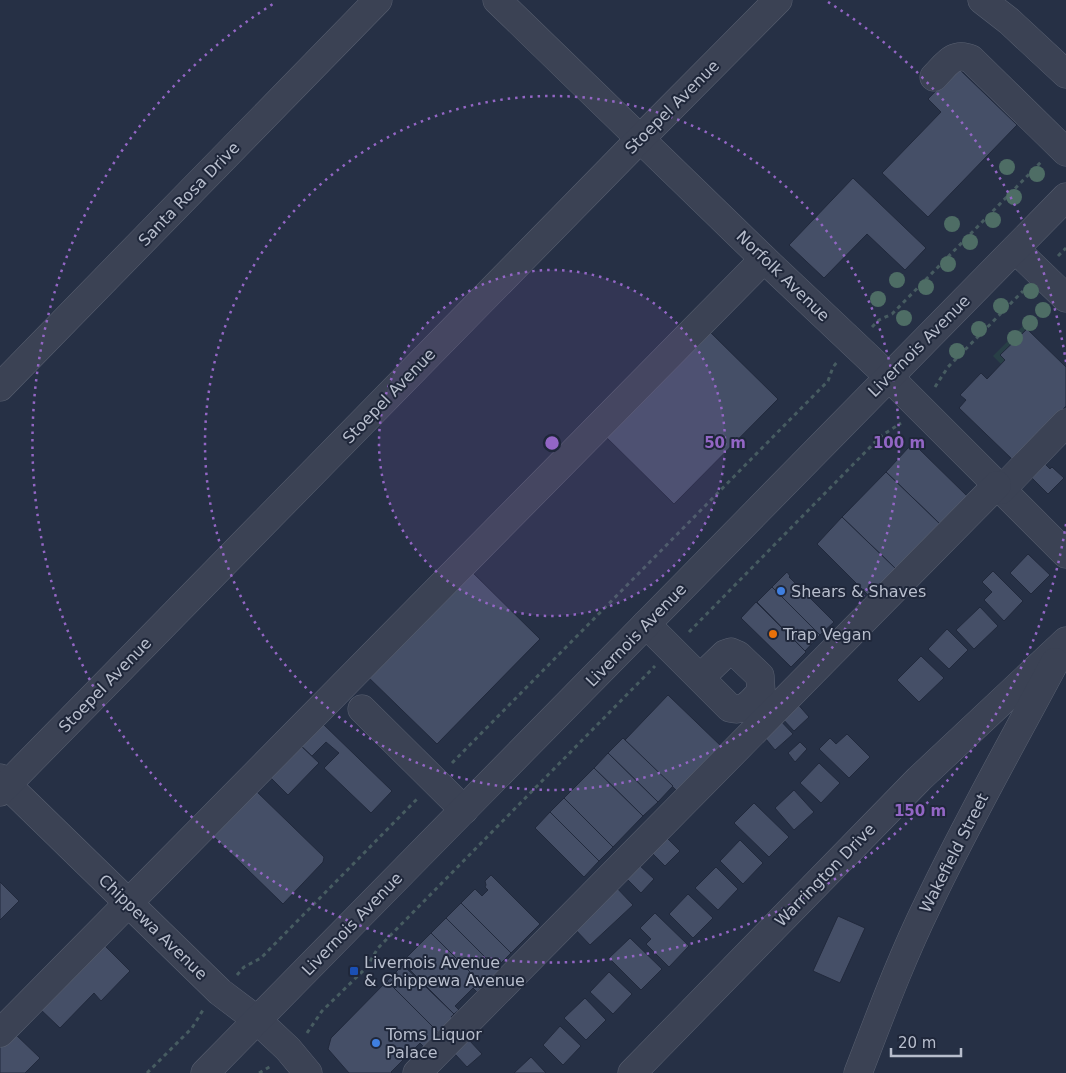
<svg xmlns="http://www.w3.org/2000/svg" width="1066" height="1073" viewBox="0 0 1066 1073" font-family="'DejaVu Sans',sans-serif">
<rect width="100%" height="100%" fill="#263045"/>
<path fill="#283f46" d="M1033,316L1038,321L1028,330L1026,329L1001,355L1005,360L1001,364L993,356Z"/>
<g fill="#454f67" stroke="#21293c">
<path d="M958,68L1017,125L928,217L882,173L941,112L928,99Z"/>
<path d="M853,178L926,248L905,270L867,234L824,278L789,245Z"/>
<path d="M707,329L778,399L674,504L603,434Z"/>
<path d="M1027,329L1066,367V406L1014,461L959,408L966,400L960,395L981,373L987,379L1005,360L1000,355Z"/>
<path d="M913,445L916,446L968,497L940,524L886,472L908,448Z"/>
<path d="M1042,461L1050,469L1052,467L1064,478L1048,494L1028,474Z"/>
<path d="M886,472L940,524L896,569L842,517Z"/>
<path d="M842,517L896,569L869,596L817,544Z"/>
<path d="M1028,554L1050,575L1031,594L1010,573Z"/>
<path d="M469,569L540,639L437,744L365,674Z"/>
<path d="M993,571L1023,601L1004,621L984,600L992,592L982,582Z"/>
<path d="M787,572L790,576L789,577L834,622L820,635L772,587Z"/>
<path d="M772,587L820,635L805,651L757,602Z"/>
<path d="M756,602L806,652L791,667L741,618Z"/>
<path d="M980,607L998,626L974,649L956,630Z"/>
<path d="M947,629L968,650L949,669L928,649Z"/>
<path d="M921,656L944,678L919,702L897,680Z"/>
<path d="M668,695L723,748L679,793L625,740Z"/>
<path d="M795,701L809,717L794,731L780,716Z"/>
<path d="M778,718L793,734L775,750L761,733Z"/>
<path d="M321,722L392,791L371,813L324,768L339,753L326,742L312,756L300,745Z"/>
<path d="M847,734L870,757L849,778L819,749L830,738L836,744Z"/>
<path d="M623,738L673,786L658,802L608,753Z"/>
<path d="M800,742L807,749L795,762L788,753Z"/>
<path d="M300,745L319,763L288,795L269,776Z"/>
<path d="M608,753L658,802L643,816L594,768Z"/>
<path d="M819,763L840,783L821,803L800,783Z"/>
<path d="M594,768L643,816L613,847L564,798Z"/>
<path d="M255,790L324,857L323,862L283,904L212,835Z"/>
<path d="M794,790L814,812L794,830L775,808Z"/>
<path d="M564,798L613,847L599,861L550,812Z"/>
<path d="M754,803L789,837L769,857L734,823Z"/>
<path d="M550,812L599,861L584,877L535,828Z"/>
<path d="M664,835L680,851L665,866L649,850Z"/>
<path d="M740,840L763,863L743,884L720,861Z"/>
<path d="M637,863L654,879L641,893L624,876Z"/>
<path d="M716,867L738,889L718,910L695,888Z"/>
<path d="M491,875L540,924L511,953L461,903L475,889L482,896L488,890L485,887L486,885L485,881Z"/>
<path d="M0,882L19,901L0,920Z"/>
<path d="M615,886L633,905L590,945L572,926Z"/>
<path d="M688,894L713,918L693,938L669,914Z"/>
<path d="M461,903L511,953L496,968L446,918Z"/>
<path d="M655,913L689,946L669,967L646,944L651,939L640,928Z"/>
<path d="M838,916L865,928L840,983L813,971Z"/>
<path d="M446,918L501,973L486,988L431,933Z"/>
<path d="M431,933L483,985L477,992L473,988L455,1006L459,1010L454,1014L402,962Z"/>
<path d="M630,938L662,969L641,990L609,958Z"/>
<path d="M101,942L130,971L101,1001L94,993L60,1028L38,1007Z"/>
<path d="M403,965L454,1014L451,1017L454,1020L440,1034L387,981Z"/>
<path d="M609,972L632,994L613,1014L590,992Z"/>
<path d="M387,981L440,1034L426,1049L420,1043L391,1072L392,1073H349L328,1049L331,1038Z"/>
<path d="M585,998L606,1020L586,1040L564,1018Z"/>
<path d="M560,1026L581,1046L563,1065L543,1045Z"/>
<path d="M13,1032L40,1058L25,1073H0V1045Z"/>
<path d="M469,1040L482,1054L467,1067L455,1054Z"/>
<path d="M531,1057L546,1073H514Z"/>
</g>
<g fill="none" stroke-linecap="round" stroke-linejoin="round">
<g stroke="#596071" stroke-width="29">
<g id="minor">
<path d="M497,0L764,259L889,377L1066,554"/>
<path d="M982,0L1009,21L1066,74"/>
<path d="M934,77C946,65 953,51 971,59L1066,152"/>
<path d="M1015,249L1066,298"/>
<path d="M0,387L378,0"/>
<path d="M1001,490L1066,423"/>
<path d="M646,624L730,708C746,712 751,702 761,692L760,676L738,655L731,652L725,654L700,678"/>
<path d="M362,709L464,810"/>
<path d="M0,778L220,992L257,1020L288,1049L308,1073"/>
<path d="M0,792L640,139L778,0"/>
<path d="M0,1033L764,259"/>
<path d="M205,1073L1066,197"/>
<path d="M417,1073L997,485"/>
<path d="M632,1073L919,779L1066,641"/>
<path d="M858,1073C880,1016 901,959 928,904C967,822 1012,743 1055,662"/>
</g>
</g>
<g stroke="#475c61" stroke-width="3" stroke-dasharray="4 4" stroke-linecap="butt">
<path d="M1058,256L1066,248"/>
<path d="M872,327L879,320L892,314L1041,162"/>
<path d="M935,387L948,367L1023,291"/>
<path d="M689,632L881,436L901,423"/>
<path d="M452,763L828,381L833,367L838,361"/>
<path d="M237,975L244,967L261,958L418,798"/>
<path d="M307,1033L322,1011L366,968L378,948L655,666"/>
<path d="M147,1073L192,1028L203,1010"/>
<path d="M259,1073L271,1066"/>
</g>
<use href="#minor" stroke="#3b4254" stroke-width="28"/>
</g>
<g fill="#4e6d65">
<circle cx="1007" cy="167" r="8"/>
<circle cx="1037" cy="174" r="8"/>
<circle cx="1014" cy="197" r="8"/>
<circle cx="993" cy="220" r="8"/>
<circle cx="952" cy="224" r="8"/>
<circle cx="970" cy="242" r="8"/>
<circle cx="948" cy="264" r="8"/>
<circle cx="897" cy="280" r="8"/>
<circle cx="926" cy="287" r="8"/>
<circle cx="1031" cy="291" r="8"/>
<circle cx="878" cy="299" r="8"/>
<circle cx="1001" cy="306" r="8"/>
<circle cx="1043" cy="310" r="8"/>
<circle cx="904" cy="318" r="8"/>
<circle cx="1030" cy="323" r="8"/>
<circle cx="979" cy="329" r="8"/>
<circle cx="1015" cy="338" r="8"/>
<circle cx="957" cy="351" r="8"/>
</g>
<circle cx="552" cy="443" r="173" fill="#9366c5" fill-opacity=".12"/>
<g fill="none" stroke="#9366c5" stroke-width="2.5" stroke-dasharray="2.5 5">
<circle cx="552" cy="443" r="173"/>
<circle cx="552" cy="443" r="347"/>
<path d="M1066 524A520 520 0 1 1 276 2M828 2A520 520 0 0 1 1066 362"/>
</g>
<g fill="#3f7fe0" stroke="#1f273a" stroke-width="2">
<circle cx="781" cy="591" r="5"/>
<circle cx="376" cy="1043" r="5"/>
</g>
<circle fill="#e8710a" stroke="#1f273a" stroke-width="2" cx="773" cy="634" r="5"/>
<rect fill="#1a4fb4" stroke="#1f273a" stroke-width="2" x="349" y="966" width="10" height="10" rx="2.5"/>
<g text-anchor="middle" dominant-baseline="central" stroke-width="4" stroke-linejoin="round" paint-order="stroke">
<g font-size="16" fill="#b8becd" stroke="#1f273a">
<text transform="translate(672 107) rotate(-45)">Stoepel Avenue</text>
<text transform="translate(189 194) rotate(-46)">Santa Rosa Drive</text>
<text transform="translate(783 276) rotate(44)">Norfolk Avenue</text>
<text transform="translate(919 346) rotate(-45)">Livernois Avenue</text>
<text transform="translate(389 396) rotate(-46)">Stoepel Avenue</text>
<text transform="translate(636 635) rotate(-46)">Livernois Avenue</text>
<text transform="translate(105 685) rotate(-46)">Stoepel Avenue</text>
<text transform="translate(954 853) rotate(-63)">Wakefield Street</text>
<text transform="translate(825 875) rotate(-46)">Warrington Drive</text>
<text transform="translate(352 924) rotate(-46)">Livernois Avenue</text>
<text transform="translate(153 927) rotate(44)">Chippewa Avenue</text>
</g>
<g font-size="16" fill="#b8becd" stroke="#1f273a" text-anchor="start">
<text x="791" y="591">Shears &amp; Shaves</text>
<text x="783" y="634">Trap Vegan</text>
<text x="364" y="962">Livernois Avenue<tspan x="364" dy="18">&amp; Chippewa Avenue</tspan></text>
<text x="386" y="1034">Toms Liquor<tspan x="386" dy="18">Palace</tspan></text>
</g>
</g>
<circle cx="552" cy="443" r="8" fill="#9366c5" stroke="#1f273a" stroke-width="2.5"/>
<g font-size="15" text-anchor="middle" font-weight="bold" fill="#9366c5" stroke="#1f273a" stroke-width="4" stroke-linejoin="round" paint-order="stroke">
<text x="725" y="448">50 m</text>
<text x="899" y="448">100 m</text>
<text x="920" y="816">150 m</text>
</g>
<path d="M891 1048v8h70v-8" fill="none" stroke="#b8becd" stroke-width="2.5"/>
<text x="898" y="1048" font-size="15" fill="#b8becd" stroke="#1f273a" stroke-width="4" paint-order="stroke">20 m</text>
</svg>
